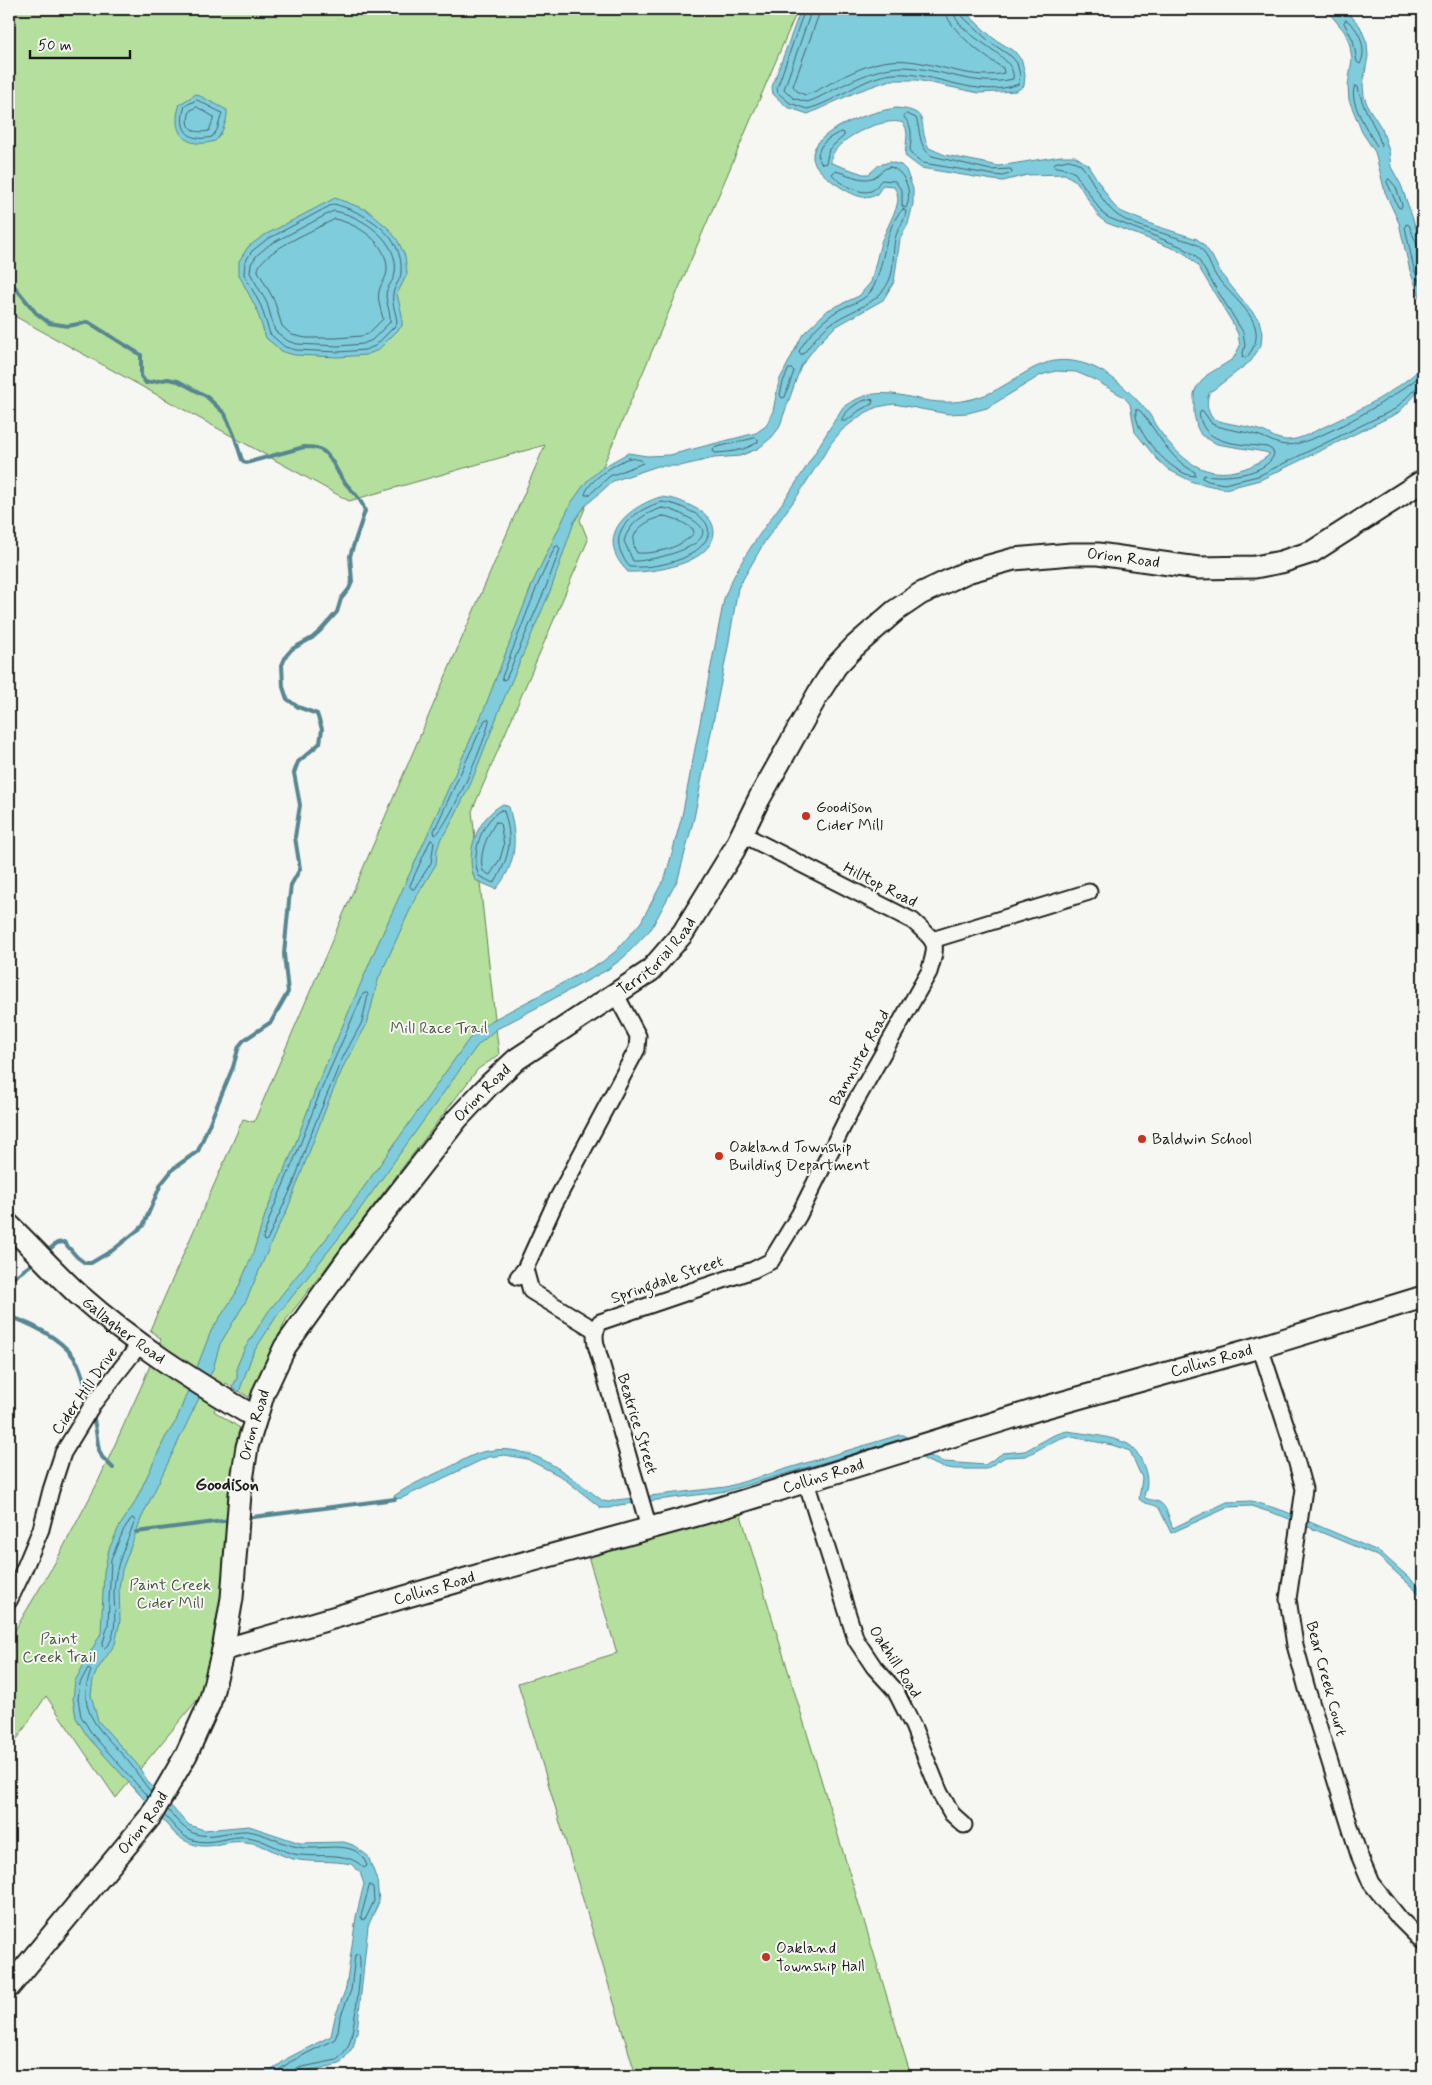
<svg xmlns="http://www.w3.org/2000/svg" width="1432" height="2085" viewBox="0 0 1432 2085" font-family="Mynerve,sans-serif">
<rect width="100%" height="100%" fill="#f6f6f2"/>
<filter id="ink" filterUnits="userSpaceOnUse"><feTurbulence type="fractalNoise" baseFrequency=".02" numOctaves="2"/><feDisplacementMap in="SourceGraphic" scale="10" xChannelSelector="R" yChannelSelector="G"/><feConvolveMatrix kernelMatrix="1 2 1 2 8 2 1 2 1" color-interpolation-filters="sRGB"/></filter>
<g filter="url(#ink)">
<g fill="#b4df9c" stroke="#687e5c">
<path d="M9,9H798L580,520L588,540L472,811L499,1055L478,1069L286,1320L250,1398L226,1383L214,1411L240,1428L238,1433L223,1600L207,1688L116,1798L46,1696L9,1751V1640L56,1561L97,1484L141,1387L161,1339L150,1330L243,1119L254,1122L545,445L349,501L9,313Z"/>
<path d="M740,1512L911,2076H636L518,1683L617,1653L588,1556Z"/>
</g>
<g fill="#7fccdd" stroke="#578690">
<path d="M801,9H962L993,38L1015,52L1022,61L1025,75L1024,86L1016,91L979,93L917,80H890L856,92L808,114L787,107L773,94L772,87Z"/>
<path d="M1326,9H1345L1360,26L1367,43L1368,56L1363,85L1364,96L1368,107L1382,129L1389,151L1391,167L1401,185L1423,248V305L1410,271L1399,223L1385,192L1375,152L1362,132L1349,100L1348,86L1352,59L1349,41L1344,31Z"/>
<path d="M196,94L227,110C228,119 222,135 215,141C185,150 170,132 180,104Z"/>
<path d="M896,108C933,111 916,124 929,148L945,155L999,166L1061,156H1075L1088,165L1114,206L1122,212L1156,226L1197,239L1203,244L1212,256L1221,274L1259,320L1262,333L1261,345L1251,361L1209,393C1206,403 1207,411 1213,419C1229,425 1246,425 1262,431C1270,434 1277,440 1287,440C1301,440 1314,431 1326,426C1361,409 1395,393 1423,366V387L1398,413L1260,480L1225,489L1193,482L1169,470L1156,458L1135,432L1130,404L1124,397L1095,380L1076,372L1056,371L1041,375L987,408L968,413L948,414L894,404L877,407L863,414L842,430L832,442L798,495L765,541L738,588L728,647L694,818L678,879L651,929L623,958L607,970L495,1030L477,1046L345,1230L276,1317L253,1353L239,1392L232,1388L237,1378V1366L245,1348L268,1312L337,1225L469,1039L489,1022L602,962L616,951L641,922L666,875L682,816L724,599C738,560 766,526 790,492C809,464 825,435 843,407C884,378 911,405 953,402C970,401 989,395 1003,386C1026,373 1044,357 1072,361C1103,365 1127,388 1146,410C1151,415 1153,421 1156,426C1176,454 1199,479 1236,471C1248,468 1260,463 1270,454L1265,452L1217,444L1201,435L1197,427L1194,414V394L1196,388L1207,375L1233,359L1240,346L1238,334L1232,322L1198,266L1187,255L1180,251L1107,223L1100,218L1077,182L1065,174L1027,175L1003,181L993,180L921,168L905,156L907,135L906,128L903,123C885,115 828,141 831,163L863,174H869L879,165L890,162L901,165L906,170L913,189V204L908,224L900,239L894,282L883,300L835,327L816,346L801,366L779,428L772,437L759,448L740,456L714,458L680,466H658L613,481L585,506L574,522L551,589L503,701L471,783L447,831L441,838L437,850L436,864L414,901L378,980L367,1024L345,1063L329,1100L286,1213L278,1227L246,1301L220,1344L213,1369L141,1519L122,1570L119,1588L120,1621L115,1644L97,1670L93,1680L91,1695L98,1721L136,1763L149,1783L189,1825L204,1830L249,1826L300,1843L344,1842L353,1845L368,1856L377,1880L379,1902L368,1926L357,2032L353,2047L340,2064L299,2073L293,2076H249L272,2070L288,2058L331,2036L335,2017L346,1988L356,1917L364,1884L360,1872L351,1864C332,1860 312,1863 293,1859C277,1855 263,1843 246,1842C215,1839 207,1857 176,1835L88,1737L76,1718L73,1699L75,1681L101,1633L104,1572L109,1549L119,1527L134,1504L165,1438L176,1421L211,1331L236,1293L253,1253L266,1212L292,1153L316,1088L376,948L483,712L533,582L571,503L587,481L603,467L628,453L647,456L670,455L756,433L766,426L773,411L779,381L803,334L828,310L859,296L871,282L881,242L896,209L898,200L897,192L893,186L883,185L877,194C872,196 868,197 862,197C849,195 814,172 813,158C810,130 874,111 896,108Z"/>
<path d="M335,198L367,210L389,229L398,241L405,256L407,274L397,294L402,315V326L378,350L366,355L338,357L295,355L283,352L266,338L256,308L239,275V261L248,247L263,236Z"/>
<path d="M660,497C676,498 683,502 697,509C706,514 714,521 714,533C711,564 653,573 628,572C594,538 624,509 660,497Z"/>
<path d="M503,804L509,807C517,837 518,863 496,889L475,880C464,853 477,818 503,804Z"/>
<path d="M1067,1431C1086,1434 1111,1436 1128,1444C1139,1450 1147,1470 1147,1482C1147,1487 1145,1492 1144,1497C1149,1501 1154,1499 1159,1502C1168,1507 1169,1520 1173,1528L1227,1502L1252,1501L1284,1511L1380,1552L1423,1590V1597L1378,1556L1282,1516L1251,1506L1229,1507L1171,1533L1159,1508C1153,1503 1145,1505 1139,1499L1142,1478L1130,1451L1112,1445L1067,1436L1056,1440L1026,1456L1005,1457L986,1469H955L942,1467L925,1460L900,1440L727,1491L619,1505L609,1508H601L562,1477L527,1459L505,1455L488,1457L402,1498L395,1499L394,1496C410,1485 430,1476 448,1468C460,1462 474,1453 487,1451C533,1442 569,1476 603,1501L609,1502L616,1500L726,1487L899,1435H904L928,1455L944,1462L985,1465L1003,1453L1025,1451L1054,1435Z"/>
</g>
<g fill="none" stroke-linecap="round" stroke-linejoin="round">
<g stroke="#446269" stroke-width="1">
<path d="M805,9L777,88L778,93L790,103L807,109C837,102 861,77 893,74C935,71 977,100 1019,84L1020,75L1017,63L1012,57L990,42L964,18L960,13L959,9"/>
<path d="M812,9L784,89L793,98L807,102C815,100 823,95 831,91C853,80 878,67 903,67C941,68 975,88 1013,79C1018,53 954,37 953,9"/>
<path d="M819,9L818,17L793,86L797,91L805,95C813,93 822,88 829,84C848,74 869,63 890,61C928,57 968,82 1004,73L1003,68C987,59 946,28 945,9"/>
<path d="M1346,20C1359,27 1368,50 1360,64L1357,62L1353,40L1344,23Z"/>
<path d="M1355,86L1358,87C1362,109 1375,123 1381,144L1380,147L1377,146C1369,133 1347,100 1355,86Z"/>
<path d="M197,100L222,113L217,130L212,137C188,143 177,129 185,106Z"/>
<path d="M197,107L214,117L209,131C193,134 184,129 190,111Z"/>
<path d="M907,114L916,118C921,132 918,147 932,156L991,170L1011,169L1012,173L1003,176L994,175L923,163L910,153C910,139 915,129 904,117Z"/>
<path d="M841,132L844,133V136L829,149L826,163L822,164L818,158C818,144 829,137 841,132Z"/>
<path d="M1069,160L1076,162L1081,165C1094,181 1101,203 1117,215C1129,224 1162,233 1178,238C1183,240 1191,241 1196,244C1207,251 1209,265 1216,276C1235,302 1275,325 1246,358L1242,357L1245,345L1243,332L1196,256L1182,247L1109,218L1103,214L1075,173L1067,169L1053,166L1055,163Z"/>
<path d="M890,167C906,171 913,194 906,208L902,206V191L895,181L882,180C877,183 877,189 871,191C859,195 839,183 832,174L835,171C846,173 861,182 872,178C880,175 882,168 890,167Z"/>
<path d="M1389,179L1396,187L1402,205L1401,208L1398,207L1387,182Z"/>
<path d="M334,204C365,212 404,235 401,272C401,280 394,286 393,294C391,304 397,314 397,324L375,346L365,350L338,352L296,350L285,347L270,334L261,306L244,274L245,262L252,251L266,240Z"/>
<path d="M903,209L906,211C905,222 897,229 895,239C892,253 895,268 889,281C878,305 852,309 832,323C820,331 812,343 803,354H800L799,351C809,334 822,320 839,310C850,304 863,302 871,291C885,270 883,227 903,209Z"/>
<path d="M334,211C361,215 400,241 395,273C394,281 386,287 386,295C386,304 391,312 390,322L372,340L363,344L338,346L297,344L288,341L275,331L267,303L250,273L251,264L257,255L269,245Z"/>
<path d="M335,219C358,224 388,243 387,270C387,277 382,282 380,288C376,298 381,309 383,319L368,334L361,336L337,338H306L292,335L282,326L274,300L258,271C257,253 319,228 335,219Z"/>
<path d="M1423,247L1417,245L1409,225L1406,224L1405,227L1414,269L1423,291"/>
<path d="M789,369H792L794,371L785,397L782,398L780,395L783,382Z"/>
<path d="M1423,373C1401,394 1315,446 1286,445C1275,444 1267,438 1257,435C1242,431 1226,430 1212,424L1203,411L1201,410C1199,414 1199,417 1201,421C1208,446 1246,444 1267,447L1272,450L1274,454C1267,476 1222,478 1204,475L1202,478L1208,481L1224,484L1258,476L1395,409L1418,386L1423,384"/>
<path d="M870,399L873,400L872,404L860,410L846,421H842V418C849,408 858,401 870,399Z"/>
<path d="M1136,410H1139L1142,413C1159,434 1169,459 1195,472V476C1173,476 1132,431 1136,410Z"/>
<path d="M755,438L758,439V442C744,451 731,452 715,453L713,451L714,448Z"/>
<path d="M629,458L641,460L643,463L610,476L589,495H585C587,481 616,463 629,458Z"/>
<path d="M661,502C674,503 682,507 694,513C723,529 703,550 681,559C665,565 646,568 630,567C625,562 623,557 620,550C612,525 640,509 661,502Z"/>
<path d="M662,508C673,509 681,514 691,519C733,542 651,562 633,561L624,541C629,523 645,513 662,508Z"/>
<path d="M663,516C674,517 684,523 693,529L694,533C681,548 656,554 637,553C625,533 645,521 663,516Z"/>
<path d="M558,546L560,549L546,587L506,679L503,680L502,677L538,584L555,547Z"/>
<path d="M489,719C491,731 446,831 435,835L434,831L485,720Z"/>
<path d="M501,810L504,811C513,840 510,854 496,881L493,883L479,876C470,856 481,821 501,810Z"/>
<path d="M496,822L500,823L504,845L500,859L490,875L483,871C478,856 487,835 496,822Z"/>
<path d="M431,840L434,842L431,863L414,889H412L410,886Z"/>
<path d="M367,993L368,995L362,1022L341,1061L308,1141L293,1185L267,1240L264,1241L263,1238L271,1214L296,1155L321,1090L363,994Z"/>
<path d="M133,1518L135,1521C126,1544 114,1567 114,1593C114,1607 119,1640 104,1648L102,1646L108,1625L111,1559L124,1529L131,1519Z"/>
<path d="M148,1797L92,1734L81,1716L78,1699L80,1683L88,1668L91,1671C74,1713 103,1732 128,1761C136,1770 142,1782 151,1792"/>
<path d="M165,1816C173,1824 181,1837 193,1840C211,1846 229,1835 247,1837C264,1839 278,1850 294,1854C317,1859 346,1849 364,1868L367,1866C358,1836 320,1852 298,1847C281,1844 265,1833 247,1831C230,1830 210,1840 193,1833C182,1828 175,1818 168,1810"/>
<path d="M370,1885L373,1887L374,1901L366,1918L363,1920L361,1917Z"/>
<path d="M267,2076L274,2074L290,2062L335,2039L338,2031L340,2018L351,1990L355,1955L359,1954C363,1966 354,2031 349,2044C346,2050 342,2055 337,2060L297,2068L293,2072L292,2076"/>
</g>
<g stroke="#578690" stroke-width="4">
<path d="M9,276L10,281L36,313L49,323L68,326L88,322L141,355V376L146,383L168,379L178,381L206,396L225,414L234,435L242,460L246,463L304,447C311,447 317,447 323,451C333,458 336,471 343,480C351,491 361,497 365,511L350,556L352,582L349,589L341,599L337,612L320,631L312,638L292,649L286,656L282,665L283,687L287,699L298,707L317,714L322,729L320,743L298,762L294,773L300,805L295,837L300,869L291,885L289,901L284,954L288,992L271,1022L244,1040L239,1046L233,1067L198,1151L174,1168L161,1184L143,1226L113,1250L91,1263H85L77,1257L64,1242L57,1243L45,1253"/>
<path d="M9,1281L36,1261"/>
<path d="M9,1316C34,1325 65,1339 78,1364C83,1375 86,1389 91,1401"/>
<path d="M93,1413L99,1450L102,1457L113,1468"/>
<path d="M245,1518L395,1499"/>
<path d="M136,1532L231,1520"/>
</g>
<g stroke="#1c1c1c" stroke-width="19">
<g id="street">
<path d="M932,940L1089,892"/>
<path d="M525,1269L531,1291L595,1330"/>
<path d="M518,1277L525,1269L555,1203L637,1049L638,1036L616,995"/>
<path d="M1260,1347L1290,1438L1304,1489L1288,1599L1295,1645L1307,1689L1359,1855L1371,1883L1400,1919L1423,1942"/>
<path d="M806,1482L856,1640L874,1667L895,1690L913,1726L940,1793L952,1814L964,1825"/>
<path d="M649,1528L596,1345C594,1334 595,1331 600,1322L753,1270L771,1261L799,1215L853,1106L929,972C939,940 936,943 913,921L742,834"/>
<path d="M9,1601L22,1574L41,1529L51,1490L63,1453L93,1404L140,1344"/>
</g>
</g>
<g stroke="#1c1c1c" stroke-width="25">
<g id="secondary">
<path id="s1" d="M9,1225C33,1248 55,1273 79,1295C133,1343 193,1381 255,1417"/>
<path id="s2" d="M223,1650L483,1574L701,1514L1039,1409L1260,1347L1423,1297"/>
<path id="s3" d="M9,1987L150,1817L186,1755L210,1702L223,1650L232,1598L240,1494L247,1447L264,1392L285,1347L350,1256L457,1119L489,1085L517,1059L650,971L683,933L734,850L759,799L818,694L836,666L854,647L895,611L920,594L967,572L1014,559L1071,554H1098L1198,568L1255,567L1281,562L1312,552L1423,481"/>
</g>
</g>
<use href="#street" stroke="#f6f6f2" stroke-width="15"/>
<use href="#secondary" stroke="#f6f6f2" stroke-width="21"/>
</g>
</g>
<g fill="#c8321e" stroke="#f6f6f2" stroke-width="2">
<circle cx="806" cy="816" r="5"/>
<circle cx="1142" cy="1139" r="5"/>
<circle cx="719" cy="1156" r="5"/>
<circle cx="766" cy="1957" r="5"/>
</g>
<g text-anchor="middle" dominant-baseline="central" stroke-width="4" stroke-linejoin="round" paint-order="stroke">
<g font-size="16" fill="#1c1c1c" stroke="#f6f6f2">
<text stroke="none"><textPath href="#s3" startOffset="1926">Orion Road</textPath></text>
<text transform="translate(880 885) rotate(27)">Hilltop Road</text>
<text stroke="none"><textPath href="#s3" startOffset="1261">Territorial Road</textPath></text>
<text transform="translate(860 1058) rotate(-61)">Bannister Road</text>
<text stroke="none"><textPath href="#s3" startOffset="1038">Orion Road</textPath></text>
<text transform="translate(667 1280) rotate(-19)">Springdale Street</text>
<text stroke="none"><textPath href="#s1" startOffset="156">Gallagher Road</textPath></text>
<text stroke="none"><textPath href="#s2" startOffset="1030">Collins Road</textPath></text>
<text transform="translate(85 1391) rotate(-55)">Cider Hill Drive</text>
<text transform="translate(637 1424) rotate(73)">Beatrice Street</text>
<text stroke="none"><textPath href="#s3" startOffset="632">Orion Road</textPath></text>
<text stroke="none"><textPath href="#s2" startOffset="625">Collins Road</textPath></text>
<text stroke="none"><textPath href="#s2" startOffset="220">Collins Road</textPath></text>
<text transform="translate(895 1662) rotate(57)">Oakhill Road</text>
<text transform="translate(1326 1679) rotate(75)">Bear Creek Court</text>
<text stroke="none"><textPath href="#s3" startOffset="212">Orion Road</textPath></text>
</g>
<g font-size="16" fill="#1c1c1c" stroke="#f6f6f2" text-anchor="start">
<text x="816" y="807">Goodison<tspan x="816" dy="18">Cider Mill</tspan></text>
<text x="1152" y="1139">Baldwin School</text>
<text x="729" y="1147">Oakland Township<tspan x="729" dy="18">Building Department</tspan></text>
<text x="776" y="1948">Oakland<tspan x="776" dy="18">Township Hall</tspan></text>
</g>
<g font-size="16" fill="#4a5642" stroke="#f6f6f2">
<text x="439" y="1028">Mill Race Trail</text>
<text x="170" y="1585">Paint Creek<tspan x="170" dy="18">Cider Mill</tspan></text>
<text x="59" y="1639">Paint<tspan x="59" dy="18">Creek Trail</tspan></text>
</g>
<g font-size="18" font-weight="bold" fill="#1c1c1c" stroke="#f6f6f2">
<text x="227" y="1485">Goodison</text>
</g>
</g>
<rect width="1432" height="2085" fill="none" stroke="#f6f6f2" stroke-width="30"/>
<rect x="15" y="15" width="1402" height="2055" fill="none" stroke="#1c1c1c" stroke-width="2" filter="url(#ink)"/>
<path d="M30 50v8h100v-8" fill="none" stroke="#1c1c1c" stroke-width="2.5"/>
<text x="38" y="50" font-size="15" fill="#1c1c1c" stroke="#f6f6f2" stroke-width="4" paint-order="stroke">50 m</text>
</svg>
